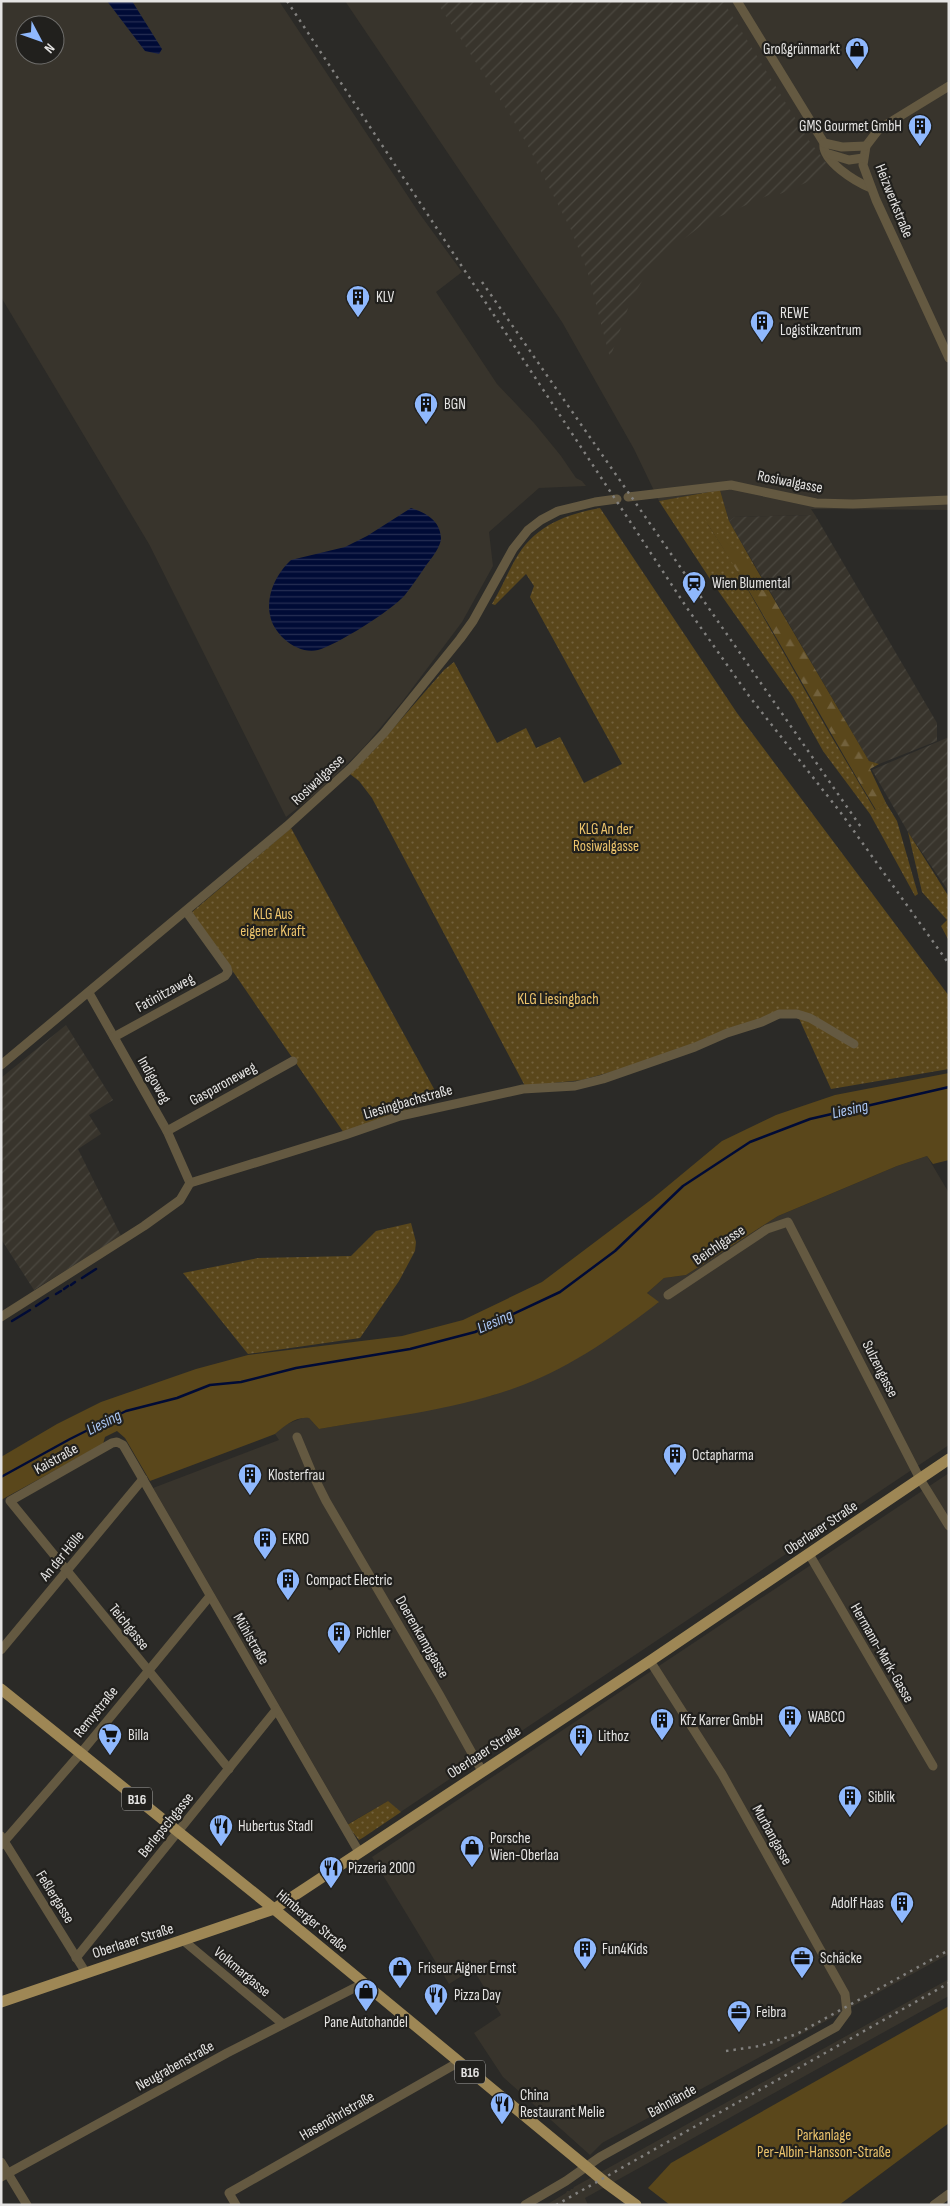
<svg xmlns="http://www.w3.org/2000/svg" width="950" height="2206" viewBox="0 0 950 2206" font-family="'Sofia Sans Condensed',sans-serif">
<defs>
<pattern id="industrial-furrows" width="10" height="10" patternUnits="userSpaceOnUse" patternTransform="scale(1.25)"><rect width="10" height="10" fill="#38342c"/><path d="M-1 1l2-2M0 10L10 0M9 11l2-2" fill="none" stroke="#4b4840"/></pattern>
<pattern id="grass-dots" width="8" height="8" patternUnits="userSpaceOnUse" patternTransform="scale(1.25)"><rect width="8" height="8" fill="#5a471b"/><path d="M2 2h.1M6 6h.1" fill="none" stroke="#72613c" stroke-width="1.8" stroke-linecap="round"/></pattern>
<pattern id="forest-firs" width="22" height="20" patternUnits="userSpaceOnUse" patternTransform="scale(1.25)"><rect width="22" height="20" fill="#5a471b"/><path d="M5 1l3.5 6h-7zM16 11l3.5 6h-7z" fill="#72613c"/></pattern>
<pattern id="water-rules" width="6" height="5" patternUnits="userSpaceOnUse" patternTransform="scale(1.25)"><rect width="6" height="5" fill="#000b36"/><path d="M0 2.5h6" fill="none" stroke="#252e53"/></pattern>
</defs>
<rect width="100%" height="100%" fill="#2b2a27"/>
<g fill="#38342c" fill-rule="evenodd">
<path d="M1,1H279L419,213L462,272L436,292L497,384L534,423L561,456L576,478L582,481L586,486L539,488L489,532L493,566L462,622L402,702L365,746L322,789L286,817L149,544L1,297ZM25,25H55V55H25Z"/>
<path d="M345,1H949V510L811,509L815,515L734,517L729,521L720,490L659,501L634,449L562,322Z"/>
<path d="M927,1156L949,1193V1445L396,1815L388,1801L348,1824L153,1488L279,1440L275,1434L282,1426L305,1417L309,1418L319,1429L405,1414L494,1395L658,1303L647,1293L664,1278L686,1275L778,1216L897,1166Z"/>
<path d="M949,1473V1954L602,2143L590,2155L503,2077L474,2033L501,2015L473,1969L449,1984L372,1857Z"/>
<path d="M949,1979V1996L585,2198L588,2205H546L566,2193L567,2191H570L571,2189H573L574,2187Z"/>
</g>
<g fill="url(#industrial-furrows)">
<path d="M436,1H723L808,139L830,168L812,180L780,194L778,191L705,223L660,257L645,276L631,300L610,358L587,270L571,230L529,148L510,115Z"/>
<path d="M815,515L937,723V741L879,764L869,761L729,521L734,517Z"/>
<path d="M949,737V892L908,832L872,770Z"/>
<path d="M66,1025L113,1100L89,1115L101,1134L78,1149L121,1236L34,1290L1,1239V1078Z"/>
</g>
<g fill="url(#grass-dots)">
<path d="M720,490L729,521L754,565L750,567L707,523L731,560L827,729L875,810L886,803L897,821L918,894L915,896L870,814L823,751L793,697L712,582L659,501Z"/>
<path d="M600,508L737,713L949,996V1069L831,1089L797,1014H793L632,1066L582,1080L525,1086L372,798L359,781L350,774L376,748L444,670L454,662L497,743L526,728L536,748L560,737L584,783L622,764L530,597L534,586L526,574L495,605L492,604C502,588 508,571 518,555C537,525 567,514 600,508Z"/>
<path d="M291,828L439,1098L344,1133L192,912Z"/>
<path d="M908,832L949,897V941L941,926L947,920L922,892Z"/>
<path d="M411,1223L416,1242L415,1251L399,1281L360,1338L248,1354L183,1273L258,1258L351,1256L376,1231Z"/>
<path d="M388,1801L401,1812L364,1837L359,1840L347,1825Z"/>
</g>
<path fill="url(#forest-firs)" d="M705,520L750,566L754,565L869,761L879,764L870,769L886,803L876,810C818,714 766,614 705,520Z"/>
<g fill="#5a471b">
<path d="M949,1073V1160L933,1164L927,1156L897,1166L778,1216L686,1275L664,1278L647,1293L659,1302C617,1334 573,1366 523,1385C458,1410 386,1417 319,1429L309,1418C296,1416 284,1426 275,1434L150,1481L125,1438L117,1431L105,1437L103,1444L1,1500V1457L57,1424L101,1402L196,1369L248,1355L402,1336L463,1320L542,1282L652,1199L722,1141L776,1115L835,1095Z"/>
<path d="M949,2006V2123L839,2205H670L648,2188L671,2163Z"/>
</g>
<g fill="url(#water-rules)">
<path d="M107,1H132L162,49L159,54L145,51Z"/>
<path d="M411,508C426,513 440,520 441,538C441,546 432,558 427,564C420,574 413,585 405,595C392,610 337,645 318,650C297,655 273,634 270,615C266,595 276,574 291,560L345,547L367,536Z"/>
</g>
<g fill="none" stroke-linecap="round" stroke-linejoin="round">
<g stroke="#000b36" stroke-width="2.5">
<path d="M82,1278L96,1269"/>
<path d="M71,1285L75,1282"/>
<path d="M64,1289L68,1286"/>
<path d="M56,1294L61,1291"/>
<path d="M36,1306L48,1298"/>
<path d="M12,1321L30,1310"/>
<path d="M1,1477L70,1439L126,1411L177,1398L210,1385L241,1382L296,1368L410,1349L475,1332L560,1292L615,1251L683,1186L750,1142L810,1119L949,1087"/>
</g>
<g stroke="#645941" stroke-width="9">
<path d="M737,1L824,143C821,161 856,182 871,188"/>
<path d="M949,86L879,129L866,146L863,165L876,200L949,358"/>
<path d="M824,143L842,147L866,146"/>
<path d="M829,154L849,160L863,158"/>
<path d="M628,497L731,485L816,503L853,504L949,500"/>
<path d="M89,993L167,1131L190,1183"/>
<path d="M114,1037L225,976L228,972L227,968L186,911"/>
<path d="M1,1065L287,826L352,767L384,733L460,639L473,621L513,549L528,530L541,520L558,511L595,502L617,499"/>
<path d="M167,1131L293,1061"/>
<path d="M190,1183L345,1135L400,1116L523,1089L575,1086L603,1079L695,1047L727,1033L762,1022L779,1014H797L810,1018L854,1044"/>
<path d="M668,1295L767,1229L788,1222L920,1479L949,1526"/>
<path d="M1,1317L144,1226L180,1200L190,1183"/>
<path d="M297,1437L312,1473L326,1501L439,1694L482,1771"/>
<path d="M809,1554L933,1766"/>
<path d="M1,1650L143,1479"/>
<path d="M229,1769L10,1501L112,1443L117,1442L123,1445L359,1852"/>
<path d="M1,1836L86,1973"/>
<path d="M1,1845L80,1754L210,1596"/>
<path d="M184,1941L283,2024"/>
<path d="M76,1958L276,1710"/>
<path d="M1,2162L27,2205"/>
<path d="M1,2177L227,2053L364,1983"/>
<path d="M236,2205L229,2193L459,2062"/>
<path d="M525,2205L566,2181L600,2157L836,2027L847,2012L845,1994L722,1774L650,1661"/>
<path d="M934,2205L949,2194"/>
</g>
<g stroke="#9e8755" stroke-width="11">
<path d="M1,1689L274,1909L606,2183L636,2205"/>
<path d="M1,2002L274,1909L650,1661L949,1459"/>
</g>
<g stroke="#82817f" stroke-width="2.5" stroke-dasharray="2.5 5" stroke-linecap="butt">
<path d="M287,1L687,608L749,696L841,813L949,964"/>
<path d="M482,282L863,830"/>
<path d="M726,2051L760,2046L797,2034L949,1950"/>
<path d="M556,2205L949,1983"/>
</g>
</g>
<defs>
<g id="shop-pin" transform="scale(1.25)"><path d="M0 17L-7.5 6A9.5 9.5 0 1 1 7.5 6Z" fill="#8fb8fd" stroke="#21201d"/><path d="M-5-2.5h2.3a2.7 3.5 0 0 1 5.4 0H5L5.5 6h-11ZM-1.5-2.5h3a1.5 2.3 0 0 0-3 0Z" fill="#111"/></g>
<g id="building-pin" transform="scale(1.25)"><path d="M0 17L-7.5 6A9.5 9.5 0 1 1 7.5 6Z" fill="#8fb8fd" stroke="#21201d"/><path d="M-4-6H4V6H1V3H-1V6H-4ZM-2.5-4.3h1.7v1.8h-1.7ZM.8-4.3h1.7v1.8H.8ZM-2.5-1h1.7V.8h-1.7ZM.8-1h1.7V.8H.8Z" fill="#111"/></g>
<g id="station-pin" transform="scale(1.25)"><path d="M0 17L-7.5 6A9.5 9.5 0 1 1 7.5 6Z" fill="#8fb8fd" stroke="#21201d"/><path d="M-3-6H3Q5-6 5-4V2Q5 4 3 4L4.5 6H3L1.5 4h-3L-3 6H-4.5L-3 4Q-5 4-5 2V-4Q-5-6-3-6ZM-3.5-4v3h7v-3ZM-3.5 1v1.5H-2V1ZM2 1v1.5H3.5V1Z" fill="#111"/></g>
<g id="supermarket-pin" transform="scale(1.25)"><path d="M0 17L-7.5 6A9.5 9.5 0 1 1 7.5 6Z" fill="#8fb8fd" stroke="#21201d"/><path d="M-6-5.5h2.5l.6 2H6L4.5 2H-2.5L-4.4-4H-6ZM-1.5 3.2a1.3 1.3 0 1 0 .1 0ZM3 3.2a1.3 1.3 0 1 0 .1 0Z" fill="#111"/></g>
<g id="restaurant-pin" transform="scale(1.25)"><path d="M0 17L-7.5 6A9.5 9.5 0 1 1 7.5 6Z" fill="#8fb8fd" stroke="#21201d"/><path d="M-5-6h1v4h1v-4h1v4h1v-4h1v5L-1.5 .5V6h-2V.5L-5-1ZM5-6V6H3V1.5H1.5Q1.5-4 5-6Z" fill="#111"/></g>
<g id="office-pin" transform="scale(1.25)"><path d="M0 17L-7.5 6A9.5 9.5 0 1 1 7.5 6Z" fill="#8fb8fd" stroke="#21201d"/><path d="M-6-3h4V-5.5h4V-3h4V5H-6ZM-1-4.5V-3h2v-1.5ZM-6 0V1H6V0Z" fill="#111"/></g>
</defs>
<g fill-rule="evenodd">
<use href="#shop-pin" x="857" y="49"/>
<use href="#building-pin" x="920" y="126"/>
<use href="#building-pin" x="358" y="297"/>
<use href="#building-pin" x="762" y="322"/>
<use href="#building-pin" x="426" y="404"/>
<use href="#station-pin" x="694" y="583"/>
<use href="#building-pin" x="675" y="1455"/>
<use href="#building-pin" x="250" y="1475"/>
<use href="#building-pin" x="265" y="1539"/>
<use href="#building-pin" x="288" y="1580"/>
<use href="#building-pin" x="339" y="1633"/>
<use href="#building-pin" x="790" y="1717"/>
<use href="#building-pin" x="662" y="1720"/>
<use href="#supermarket-pin" x="110" y="1735"/>
<use href="#building-pin" x="581" y="1736"/>
<use href="#building-pin" x="850" y="1797"/>
<use href="#restaurant-pin" x="221" y="1826"/>
<use href="#shop-pin" x="472" y="1847"/>
<use href="#restaurant-pin" x="331" y="1868"/>
<use href="#building-pin" x="902" y="1903"/>
<use href="#building-pin" x="585" y="1949"/>
<use href="#office-pin" x="802" y="1958"/>
<use href="#shop-pin" x="400" y="1968"/>
<use href="#shop-pin" x="366" y="1991"/>
<use href="#restaurant-pin" x="436" y="1995"/>
<use href="#office-pin" x="739" y="2012"/>
<use href="#restaurant-pin" x="502" y="2104"/>
</g>
<g text-anchor="middle" dominant-baseline="central" stroke-width="4.5" stroke-linejoin="round" paint-order="stroke">
<g fill="#21201d" stroke="#aaa9a8" stroke-width="1">
<rect x="122" y="1787.5" width="30" height="23" rx="4"/>
<rect x="455" y="2060.5" width="30" height="23" rx="4"/>
</g>
<g font-size="14" font-weight="bold" fill="#e5e4e3">
<text x="137" y="1799">B16</text>
<text x="470" y="2072">B16</text>
</g>
<g font-size="15" fill="#e5e4e3" stroke="#21201d" text-anchor="start">
<text x="840" y="49" text-anchor="end">Großgrünmarkt</text>
<text x="902" y="126" text-anchor="end">GMS Gourmet GmbH</text>
<text x="376" y="297">KLV</text>
<text x="780" y="313">REWE<tspan x="780" dy="17">Logistikzentrum</tspan></text>
<text x="444" y="404">BGN</text>
<text x="712" y="583">Wien Blumental</text>
<text x="692" y="1455">Octapharma</text>
<text x="268" y="1475">Klosterfrau</text>
<text x="282" y="1539">EKRO</text>
<text x="306" y="1580">Compact Electric</text>
<text x="356" y="1633">Pichler</text>
<text x="808" y="1717">WABCO</text>
<text x="680" y="1720">Kfz Karrer GmbH</text>
<text x="128" y="1735">Billa</text>
<text x="598" y="1736">Lithoz</text>
<text x="868" y="1797">Siblik</text>
<text x="238" y="1826">Hubertus Stadl</text>
<text x="490" y="1838">Porsche<tspan x="490" dy="17">Wien-Oberlaa</tspan></text>
<text x="348" y="1868">Pizzeria 2000</text>
<text x="884" y="1903" text-anchor="end">Adolf Haas</text>
<text x="602" y="1949">Fun4Kids</text>
<text x="820" y="1958">Schäcke</text>
<text x="418" y="1968">Friseur Aigner Ernst</text>
<text x="454" y="1995">Pizza Day</text>
<text x="756" y="2012">Feibra</text>
<text x="366" y="2022" text-anchor="middle">Pane Autohandel</text>
<text x="520" y="2095">China<tspan x="520" dy="17">Restaurant Melie</tspan></text>
</g>
<g font-size="15" fill="#e5e4e3" stroke="#21201d">
<text transform="translate(894 201) rotate(68)">Heizwerkstraße</text>
<text transform="translate(790 482) rotate(11)">Rosiwalgasse</text>
<text transform="translate(318 780) rotate(-43)">Rosiwalgasse</text>
<text transform="translate(165 993) rotate(-29)">Fatinitzaweg</text>
<text transform="translate(154 1080) rotate(60)">Indigoweg</text>
<text transform="translate(223 1084) rotate(-29)">Gasparoneweg</text>
<text transform="translate(408 1102) rotate(-16)">Liesingbachstraße</text>
<text transform="translate(719 1245) rotate(-34)">Beichlgasse</text>
<text transform="translate(880 1369) rotate(63)">Sulzengasse</text>
<text transform="translate(56 1459) rotate(-29)">Kaistraße</text>
<text transform="translate(821 1528) rotate(-34)">Oberlaaer Straße</text>
<text transform="translate(62 1556) rotate(-50)">An der Hölle</text>
<text transform="translate(129 1627) rotate(51)">Teichgasse</text>
<text transform="translate(422 1637) rotate(60)">Doerenkampgasse</text>
<text transform="translate(251 1639) rotate(60)">Mühlstraße</text>
<text transform="translate(882 1653) rotate(60)">Hermann-Mark-Gasse</text>
<text transform="translate(96 1712) rotate(-51)">Remystraße</text>
<text transform="translate(484 1752) rotate(-33)">Oberlaaer Straße</text>
<text transform="translate(166 1825) rotate(-51)">Berlepschgasse</text>
<text transform="translate(772 1835) rotate(61)">Murbangasse</text>
<text transform="translate(55 1897) rotate(58)">Feßlergasse</text>
<text transform="translate(312 1921) rotate(40)">Himberger Straße</text>
<text transform="translate(133 1941) rotate(-18)">Oberlaaer Straße</text>
<text transform="translate(242 1972) rotate(40)">Volkmargasse</text>
<text transform="translate(175 2066) rotate(-29)">Neugrabenstraße</text>
<text transform="translate(672 2101) rotate(-29)">Bahnlände</text>
<text transform="translate(337 2116) rotate(-30)">Hasenöhrlstraße</text>
</g>
<g font-size="15" fill="#edc46c" stroke="#21201d">
<text x="606" y="829">KLG An der<tspan x="606" dy="17">Rosiwalgasse</tspan></text>
<text x="273" y="914">KLG Aus<tspan x="273" dy="17">eigener Kraft</tspan></text>
<text x="558" y="999">KLG Liesingbach</text>
<text x="824" y="2135">Parkanlage<tspan x="824" dy="17">Per-Albin-Hansson-Straße</tspan></text>
</g>
<g font-size="16" font-style="italic" fill="#abc6f2" stroke="#21201d">
<text transform="translate(850 1110) rotate(-13)">Liesing</text>
<text transform="translate(495 1322) rotate(-24)">Liesing</text>
<text transform="translate(104 1423) rotate(-27)">Liesing</text>
</g>
</g>
<rect width="950" height="2206" fill="none" stroke="#e5e4e3" stroke-width="5"/>
<g transform="translate(40 40) rotate(131)"><circle r="24" fill="#21201d" stroke="#6f6e6c"/>
<path d="M0-4L9 19L0 12L-9 19Z" fill="#8fb8fd"/>
<text y="-8" font-size="14" font-weight="bold" text-anchor="middle" fill="#e5e4e3">N</text>
</g>
</svg>
